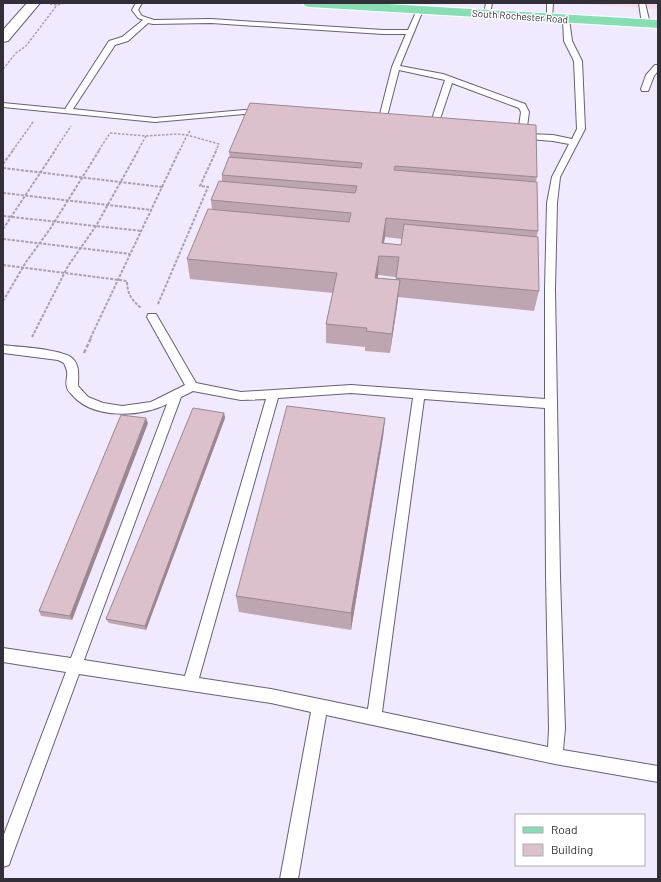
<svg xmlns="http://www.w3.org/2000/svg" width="661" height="882" viewBox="0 0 661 882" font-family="Barlow,sans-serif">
<rect width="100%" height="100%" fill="#f1eafe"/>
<path fill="#f6dce5" d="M570,3H658V9Z"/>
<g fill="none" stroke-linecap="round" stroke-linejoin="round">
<g stroke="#686075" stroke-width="2">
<g id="lane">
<path d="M136,3H142L138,10L142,16L154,20L211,19L383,30H408L417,10L422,9L423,10L400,66L443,74L525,104L529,112L526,134L553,135L572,139L577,129L574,61L564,41L563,19L566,17L569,19L572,41L582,61L585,129L560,177L557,203L555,289L560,577L565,729L563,750L658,766V782L555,764L326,715L298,879H280L311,712L271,703L79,674L11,859L9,865L3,867V837L66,672L3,662V648L71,658L167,404C141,417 95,419 74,397C72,394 67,391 67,387C65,383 68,377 67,372C67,369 65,366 64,363L58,360L3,353V345C17,347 65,349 73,359C80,366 78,377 78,386L88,397L103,403L122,406L151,402L185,385L147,317L148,314H156L196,383L241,392L351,385L545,399V289L547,203L552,177L569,144L553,141L517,138L516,136L518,134L521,112L519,108L452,83L438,125L444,129L440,131L434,130L430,125L445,80L399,70L385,124L381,126H375L374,124L378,122L392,67L406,34H383L211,23L153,24L148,23L128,41L115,45L73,109L155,118L244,110L265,112V116L244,114L155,122L3,107V103L65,109L109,41L122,37L143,20L138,18L132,10ZM193,391L241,400L266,399L185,676L84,660L181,397ZM351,393L413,398L368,709L271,689L199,678L278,398ZM424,399L545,408L546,577L549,729L548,747L382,712Z"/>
<path d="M486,3H492L490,14L487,16L484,14Z"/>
<path d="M547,3H553L552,19L547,18Z"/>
<path d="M639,3H645L650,24L648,25L642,24Z"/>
<path d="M655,65H658V71L654,76L649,89L648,91H642L641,89L646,75Z"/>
</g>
</g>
<g stroke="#686075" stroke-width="2">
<path id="secondary" d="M27,3H40L8,41L3,42V30Z"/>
</g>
<g stroke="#fff" stroke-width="2">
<path id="primary" d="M303,3H371L658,20V28L309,7L305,6Z"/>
</g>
<g stroke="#a6a0b0" stroke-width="1.5" stroke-dasharray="2.5 1.5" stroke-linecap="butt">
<path d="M50,4L57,5L65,3"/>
<path d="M3,69L16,53L26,46L57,5"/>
<path d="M190,131L187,135L219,144L216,150"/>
<path d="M110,133L146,136L138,150"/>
<path d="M146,136L177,134L187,135L180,150"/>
<path d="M13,150L33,122"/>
<path d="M55,150L71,126"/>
<path d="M99,150L110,133"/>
</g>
<g stroke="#a6a0b0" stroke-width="2" stroke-dasharray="3 1.5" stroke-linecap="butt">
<path d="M3,164L14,149"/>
<path d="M3,168L162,187L90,339"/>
<path d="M162,187L180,149"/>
<path d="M3,193L152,210"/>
<path d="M3,216L142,231"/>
<path d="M3,229L56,149"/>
<path d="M3,239L130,254"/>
<path d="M3,265L127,281C127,294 132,300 141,308"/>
<path d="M3,301L26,262L50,229L100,149"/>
<path d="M158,304L208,187L200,186L217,149"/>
<path d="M32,337L68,266L96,226L139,149"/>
</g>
<path stroke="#a6a0b0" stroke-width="2.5" stroke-dasharray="4 2" stroke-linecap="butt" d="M84,353L91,338"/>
<use href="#lane" fill="#fff" fill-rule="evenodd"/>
<use href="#secondary" fill="#fff" fill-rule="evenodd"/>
<use href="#primary" fill="#86dfb3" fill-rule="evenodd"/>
</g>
<g fill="#bda6af" fill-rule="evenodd">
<path d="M592,3H614V4Z"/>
<path d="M229,152L537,177L536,182L538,231L537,236L539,291L534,311L398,297L390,353L365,351V347L326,343V324L333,293L190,279L187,259L212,210L211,200L222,182V175L230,157ZM385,237L402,239L401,245L384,243ZM378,275L396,277V280L378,278Z"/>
<path d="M224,413L225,418L146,630L109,623L106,619Z"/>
<path d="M385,418L383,437L351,630L239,612L236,596Z"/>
<path d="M148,423L72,620L41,616L39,611Z"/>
</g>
<g fill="#9a878f">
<path d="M386,218L385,237L381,256L382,243Z"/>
<path d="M379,256L378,275L374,297L375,278Z"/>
<path d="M400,280L398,300L390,353L392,334Z"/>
<path d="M224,413L225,418L146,630L145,626Z"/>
<path d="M146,418L148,423L72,620L70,616Z"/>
<path d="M385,418L383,437L351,630V613Z"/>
</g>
<g fill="#dcc1cc" stroke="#9a878f">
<path d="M250,103L536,125L537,177L395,166L394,170L537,182L538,231L386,218L382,243L401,245L404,224L538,237L539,291L396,278L399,257L379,256L375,278L400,280L392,334L366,331L367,328L326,324L337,273L187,259L208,209L349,222L351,213L211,200L219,181L355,193L357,186L222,175L229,157L361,168L362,163L229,152Z"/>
<path d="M287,406L385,418L351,613L236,596Z"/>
<path d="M193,408L224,413L145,626L106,619Z"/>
<path d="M121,415L146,418L70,616L39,611Z"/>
</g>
<g text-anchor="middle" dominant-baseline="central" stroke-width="3" stroke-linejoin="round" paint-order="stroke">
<g font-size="10" fill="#332f39" stroke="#fff">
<text transform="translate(520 16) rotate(4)">South Rochester Road</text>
</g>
</g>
<rect width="661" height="882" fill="none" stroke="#332f39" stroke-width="8"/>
<rect x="515" y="814" width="130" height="52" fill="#ffffff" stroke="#adacb0"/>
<rect x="523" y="827" width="20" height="6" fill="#86dfb3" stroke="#adacb0"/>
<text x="551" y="834" font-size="12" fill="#332f39">Road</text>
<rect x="523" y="844" width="20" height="12" fill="#dcc1cc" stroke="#adacb0"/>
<text x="551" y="854" font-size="12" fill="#332f39">Building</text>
</svg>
